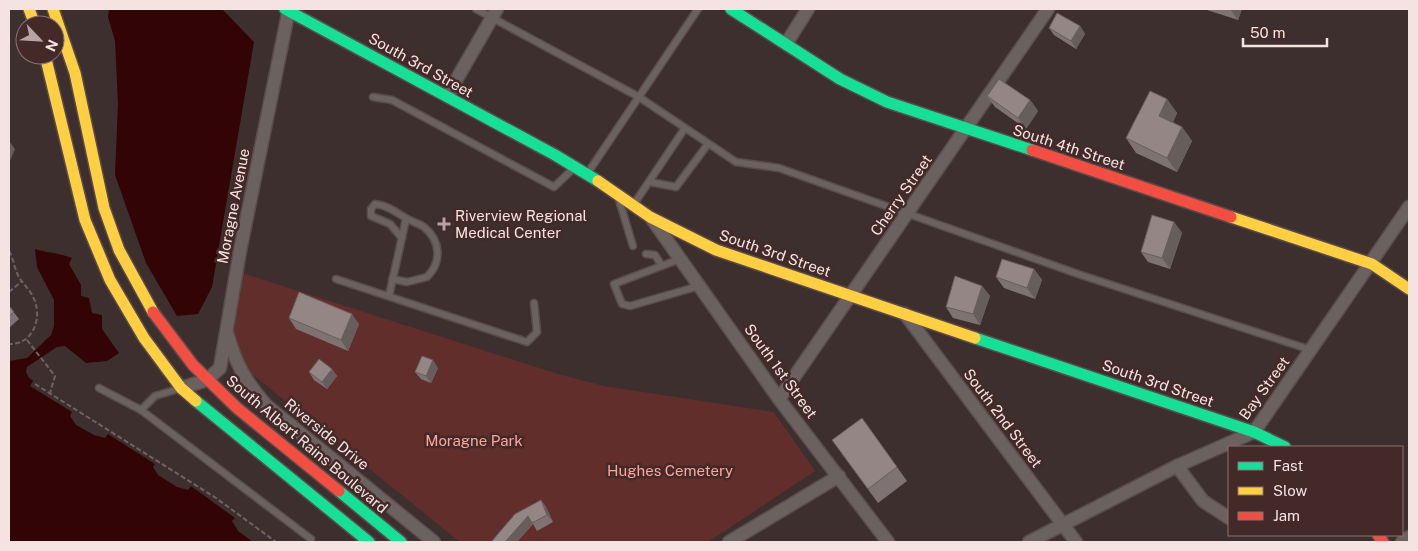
<svg xmlns="http://www.w3.org/2000/svg" width="1418" height="551" viewBox="0 0 1418 551" font-family="'Public Sans',sans-serif">
<rect width="100%" height="100%" fill="#3d2f2d"/>
<path fill="#612e2c" d="M239,272L558,374L604,386L774,412L815,471L708,542H460L242,366L230,323Z"/>
<g fill="#320406">
<path d="M109,9H222L254,42L212,287L198,314L177,316L146,263L115,175L118,104L115,41L108,17Z"/>
<path d="M35,249C48,253 59,253 72,258L69,264L81,285V296L89,298L92,313L102,315V329L119,353L107,361L86,363L65,346L57,347L27,367L26,372L29,378L200,483L280,542H9V361L27,358L51,335L54,326V300L37,267Z"/>
</g>
<path fill="#3d2f2d" d="M34,379L201,482L282,542H253L238,531L232,521L235,518L191,486L188,490L177,487L158,475L153,467L155,464L108,434L105,438L94,435L76,425L70,416L72,412L30,386Z"/>
<g fill="none" stroke-linecap="round" stroke-linejoin="round">
<g stroke="#5a4c4b" stroke-width="9">
<g id="lane">
<path d="M476,9L639,97L736,162L779,168L1078,274L1311,350"/>
<path d="M373,97L392,100L554,187L575,167"/>
<path d="M587,174L698,9"/>
<path d="M650,182L676,187L708,144"/>
<path d="M619,200L633,246"/>
<path d="M634,204L685,128"/>
<path d="M646,254L655,255L662,266"/>
<path d="M680,259L614,284L622,304L630,306L699,286"/>
<path d="M336,279L527,342L537,332L534,303"/>
<path d="M392,279L407,282L427,277C442,262 441,241 424,227C418,223 412,222 406,218C395,212 389,206 375,204L371,209V216L390,224L402,238"/>
<path d="M389,296L406,219"/>
<path d="M99,388L141,410"/>
<path d="M178,389L155,396L141,410L311,539"/>
</g>
</g>
<g stroke="#5a4c4b" stroke-width="15">
<g id="street">
<path d="M786,44L808,9"/>
<path d="M447,96L497,9"/>
<path d="M652,219L779,399L888,542"/>
<path d="M905,314L1076,542"/>
<path d="M227,333C236,364 245,381 266,405L434,542"/>
<path d="M181,388L207,380L220,368L240,251L289,9"/>
<path d="M779,399L1048,9"/>
<path d="M1177,466L1203,501L1229,518"/>
<path d="M729,542L839,476"/>
<path d="M1029,542L1177,466L1254,432L1409,207"/>
<path d="M1402,542L1409,537"/>
</g>
</g>
<g stroke="#5a4c4b" stroke-width="14">
<g id="fast">
<path d="M285,9L555,155L598,181"/>
<path d="M731,9L840,79L887,102L1032,150"/>
<path d="M975,338L1254,432L1285,447"/>
<path d="M196,401L369,542"/>
<path d="M339,491L401,542"/>
</g>
</g>
<g stroke="#5a4c4b" stroke-width="14">
<g id="slow">
<path d="M29,9L35,25"/>
<path d="M53,9L75,73L104,208L119,250L153,312"/>
<path d="M45,55L85,220L110,280L144,338L181,388L196,401"/>
<path d="M598,181L650,217L716,250L975,338"/>
<path d="M1231,217L1372,264L1409,289"/>
</g>
</g>
<g stroke="#5a4c4b" stroke-width="14">
<g id="jam">
<path d="M1032,150L1231,217"/>
<path d="M153,312L193,365L237,408L339,491"/>
<path d="M1378,535L1383,542"/>
</g>
</g>
<g stroke="#6e6363" stroke-width="2" stroke-dasharray="5 2.5" stroke-linecap="butt">
<path d="M9,251C14,259 14,269 19,277C23,284 31,291 34,299C43,319 32,345 9,344"/>
<path d="M9,292L22,281"/>
<path d="M27,340L55,376L50,393"/>
<path d="M35,384L216,498L276,542"/>
</g>
<use href="#lane" stroke="#6b615f" stroke-width="6"/>
<use href="#street" stroke="#6b615f" stroke-width="12"/>
<use href="#fast" stroke="#16e098" stroke-width="11"/>
<use href="#slow" stroke="#ffcf43" stroke-width="11"/>
<use href="#jam" stroke="#f24e42" stroke-width="11"/>
</g>
<g fill="#7e7372">
<path d="M1204,9H1242L1238,20Z"/>
<path d="M1080,26L1085,34L1076,49L1054,35L1049,28Z"/>
<path d="M987,96L1030,100L1038,111L1026,129L995,107Z"/>
<path d="M1167,99L1177,113L1173,122L1182,127L1192,141L1177,172L1136,153L1126,138Z"/>
<path d="M1174,222L1182,233L1170,269L1148,262L1141,252Z"/>
<path d="M1034,269L1042,280L1035,299L1004,288L996,277Z"/>
<path d="M982,286L990,296L980,325L953,318L946,307Z"/>
<path d="M9,306L19,319L9,328Z"/>
<path d="M289,318L359,324L348,351L296,329Z"/>
<path d="M438,368L431,383L421,379L415,372Z"/>
<path d="M332,369L337,376L327,389L314,380L309,372Z"/>
<path d="M862,418L907,481L878,503L842,454Z"/>
<path d="M541,500L546,507L553,522L537,531L533,524L517,542H493L492,541Z"/>
</g>
<g fill="#675e5c">
<path d="M1230,9H1242L1238,20Z"/>
<path d="M1080,26L1085,34L1076,49L1071,41Z"/>
<path d="M1167,99L1177,113L1169,130L1159,116Z"/>
<path d="M1030,100L1038,111L1026,129L1018,118Z"/>
<path d="M1182,127L1192,141L1177,172L1167,158Z"/>
<path d="M9,141L15,149L9,163Z"/>
<path d="M1174,222L1182,233L1170,269L1162,258Z"/>
<path d="M1034,269L1042,280L1035,299L1027,288Z"/>
<path d="M982,286L990,296L980,325L973,314Z"/>
<path d="M352,314L359,324L348,351L341,340Z"/>
<path d="M433,360L438,368L431,383L426,376Z"/>
<path d="M332,369L337,376L327,389L322,382Z"/>
<path d="M541,500L546,507L553,522L547,515Z"/>
<path d="M528,516L533,523L517,542H505Z"/>
</g>
<g fill="#938684" stroke="#675e5c">
<path d="M1057,13L1080,26L1071,41L1049,28Z"/>
<path d="M999,79L1030,100L1018,118L987,96Z"/>
<path d="M1150,91L1167,99L1159,116L1182,127L1167,158L1126,138Z"/>
<path d="M1152,215L1174,222L1162,258L1141,252Z"/>
<path d="M1002,259L1034,269L1027,288L996,277Z"/>
<path d="M955,276L982,286L973,314L946,307Z"/>
<path d="M299,292L352,314L341,340L289,318Z"/>
<path d="M9,306L14,312L9,316Z"/>
<path d="M422,356L433,360L426,376L415,372Z"/>
<path d="M319,359L332,369L322,382L309,372Z"/>
<path d="M862,418L897,467L868,489L832,440Z"/>
<path d="M541,500L547,515L532,523L528,516L505,542H493L492,541L515,514Z"/>
</g>
<path fill="#b5a4a3" stroke="#432927" stroke-width="2" d="M441.5 216.5h5v5h5v5h-5v5h-5v-5h-5v-5h5z"/>
<g text-anchor="middle" dominant-baseline="central" stroke-width="5" stroke-linejoin="round" paint-order="stroke">
<g font-size="15" fill="#f5e3e2" stroke="#432927">
<text transform="translate(421 65) rotate(29)">South 3rd Street</text>
<text transform="translate(1069 147) rotate(18)">South 4th Street</text>
<text transform="translate(901 195) rotate(-55)">Cherry Street</text>
<text transform="translate(233 206) rotate(-79)">Moragne Avenue</text>
<text transform="translate(775 253) rotate(19)">South 3rd Street</text>
<text transform="translate(781 371) rotate(54)">South 1st Street</text>
<text transform="translate(1158 383) rotate(19)">South 3rd Street</text>
<text transform="translate(1264 388) rotate(-54)">Bay Street</text>
<text transform="translate(1003 418) rotate(53)">South 2nd Street</text>
<text transform="translate(327 434) rotate(39)">Riverside Drive</text>
<text transform="translate(307 444) rotate(40)">South Albert Rains Boulevard</text>
</g>
<g font-size="15" fill="#f5e3e2" stroke="#432927" text-anchor="start">
<text x="455" y="215">Riverview Regional<tspan x="455" dy="17">Medical Center</tspan></text>
</g>
<g font-size="15" fill="#ffa5a0" stroke="#432927">
<text x="474" y="440">Moragne Park</text>
<text x="670" y="470">Hughes Cemetery</text>
</g>
</g>
<rect width="1418" height="551" fill="none" stroke="#f5e3e2" stroke-width="20"/>
<rect x="1228" y="446" width="175" height="90" fill="#432927" stroke="#8a7372"/>
<rect x="1238" y="462" width="25" height="8" fill="#16e098" stroke="#8a7372"/>
<text x="1273" y="471" font-size="15" fill="#f5e3e2">Fast</text>
<rect x="1238" y="487" width="25" height="8" fill="#ffcf43" stroke="#8a7372"/>
<text x="1273" y="496" font-size="15" fill="#f5e3e2">Slow</text>
<rect x="1238" y="512" width="25" height="8" fill="#f24e42" stroke="#8a7372"/>
<text x="1273" y="521" font-size="15" fill="#f5e3e2">Jam</text>
<g transform="translate(40 40) rotate(115)"><circle r="24" fill="#432927" stroke="#8a7372"/>
<path d="M0-4L9 19L0 12L-9 19Z" fill="#b5a4a3"/>
<text y="-8" font-size="14" font-weight="bold" text-anchor="middle" fill="#f5e3e2">N</text>
</g>
<path d="M1243 38v8h84v-8" fill="none" stroke="#f5e3e2" stroke-width="2.5"/>
<text x="1250" y="38" font-size="15" fill="#f5e3e2" stroke="#432927" stroke-width="4" paint-order="stroke">50 m</text>
</svg>
